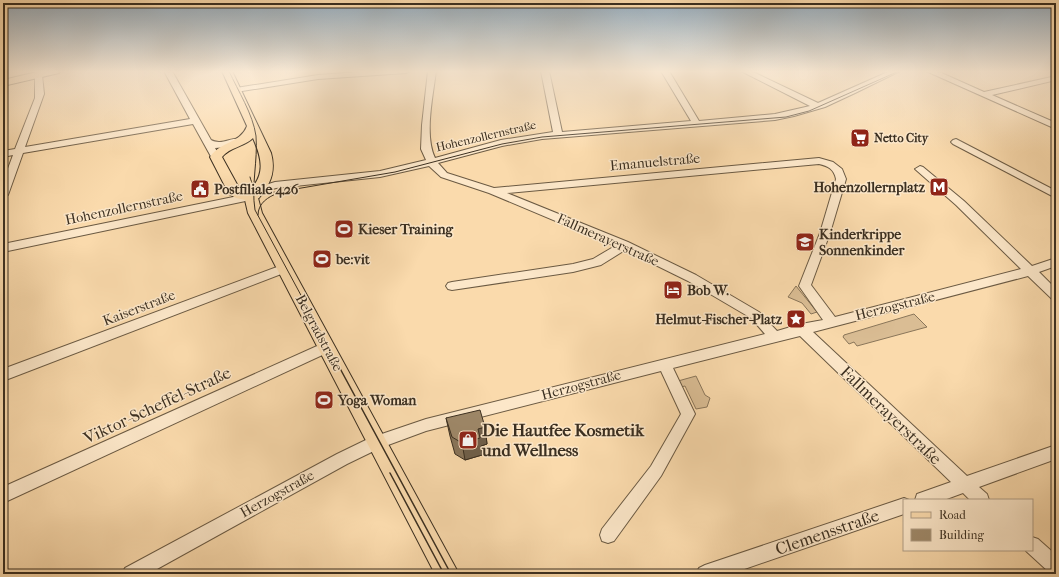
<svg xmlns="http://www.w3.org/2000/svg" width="1059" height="577" viewBox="0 0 1059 577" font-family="'IM FELL French Canon',serif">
<rect width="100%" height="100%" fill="#fadaac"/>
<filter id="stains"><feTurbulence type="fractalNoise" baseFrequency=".005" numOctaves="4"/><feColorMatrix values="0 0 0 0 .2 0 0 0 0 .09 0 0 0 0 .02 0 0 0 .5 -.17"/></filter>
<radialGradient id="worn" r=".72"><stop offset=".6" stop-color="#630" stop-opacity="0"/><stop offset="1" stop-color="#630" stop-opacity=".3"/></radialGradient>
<g fill="#dabd94" stroke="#8a765a">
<path d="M796,286L817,312L811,314L802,303L788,297Z"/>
<path d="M914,314L927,327L857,346L854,342L849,344L843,337L844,335Z"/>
<path d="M696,376L705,395L710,398L707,407L696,409L685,386L681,387L678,381Z"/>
</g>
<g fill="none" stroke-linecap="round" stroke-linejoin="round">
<g stroke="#6b5a43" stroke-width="2">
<g id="minor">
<path d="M164,71H172L211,140C222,146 232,136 243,139L245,141L243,143L228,147L215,148L222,160L220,162H214L193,124L23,153L8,195L3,198V182L13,155L3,157V151L15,149L35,98V73H41L42,75L44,94L25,147L190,119Z"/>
<path d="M372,71H410L406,73L318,79L236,92L232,90L236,88L318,75Z"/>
<path d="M428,71H436C433,96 424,135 435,158L501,140L553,132L541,71H549L562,132L691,121L661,71H669L699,121L775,114L810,106L741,71H751L818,103L890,71H900L855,93L825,107L794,116L775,120L542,139L502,146L438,163L447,173L494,188L819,158L833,162L842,169L846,179L830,233L811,285L835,317L1021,269L956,205L915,169L920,166L923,167L964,201L1032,266L1056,258V266L1039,272L1056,289V300L1052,299L1028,276L813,332L967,476L1056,445V459L979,487L987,494L989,500H970L963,493L944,500H915L917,494L951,482L800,336L673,368L695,414L661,476L614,541L608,543L602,541L600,535L602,529L651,466L681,414L661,371L426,431L380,448L347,464L148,574H122L125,568L337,454L370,438L426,419L765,334L751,318L688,281L625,250L601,265L573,272L452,290L448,289L446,286L448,283L452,282L573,264L593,259L615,246L489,193L441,177L429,166L380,177L276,188C270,190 262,192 259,198L255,199L3,252V244L248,194L259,187L275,182L380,171L426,160L421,149L422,125ZM819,164C828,166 834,169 836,179L820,233L799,286L823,320L801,324L777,331L759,312L696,275L628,242L507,193Z"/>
<path d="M926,71H937L984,92L1056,76V80L992,95L1056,123V129Z"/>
<path d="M956,139L1056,191V198L953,144L951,142L953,140Z"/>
<path d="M285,264L289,265L291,268L289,271L3,381V369Z"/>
<path d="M326,342L331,343L333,347L331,351L3,503V487Z"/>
<path d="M904,498L909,500H904V514L730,574H696L699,568L705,565Z"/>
<path d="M1032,537L1038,539L1056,555V574L1050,573L1026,551L1032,550Z"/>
</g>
</g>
<g stroke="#3b2f20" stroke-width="2">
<g id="major">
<path d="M41,71H60L59,73L3,86V80Z"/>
<path d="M222,71H232L271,153C276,171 271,185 258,198L262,213L459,574H435L248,213L245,200L236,198L229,194L210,157C222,140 240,144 247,126ZM253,138C262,159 266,175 248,192L239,188L222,157C230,147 244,147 253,138Z"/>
</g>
</g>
<use href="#minor" fill="#fce7c9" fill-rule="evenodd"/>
<use href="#major" fill="#fadaac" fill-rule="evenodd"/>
<g stroke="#3b2f20" stroke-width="1">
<path d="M229,71C238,91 253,114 256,136C258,161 251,185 255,210L337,362"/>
<path d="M250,177C253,191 265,193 278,192L395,172L502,144L542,137L786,117L809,111L899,71"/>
<path d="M258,215C258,203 268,197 278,193"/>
</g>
<g stroke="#3b2f20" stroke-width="1.5">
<path d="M336,361L451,574"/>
<path d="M390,473L444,574"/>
</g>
</g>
<path fill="#88755a" stroke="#3b2f20" d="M446,418L485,427L487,444L481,446L482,455L465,460L455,454L450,436Z"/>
<path fill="#6f5f4a" stroke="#3b2f20" d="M485,427L487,444L481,446L482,455L465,460L462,443L478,429Z"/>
<path fill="#9e8869" stroke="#3b2f20" d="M480,410L485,427L478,429L480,438L462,443L452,437L446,418Z"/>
<linearGradient id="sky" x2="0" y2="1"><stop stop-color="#95acbd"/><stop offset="0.47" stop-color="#fdeeda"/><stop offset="1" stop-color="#fdeeda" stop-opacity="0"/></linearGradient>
<rect width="1059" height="152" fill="url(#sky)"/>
<defs>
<g id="supermarket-square" transform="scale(1)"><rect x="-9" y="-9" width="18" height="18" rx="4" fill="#8f2418" stroke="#fce7c9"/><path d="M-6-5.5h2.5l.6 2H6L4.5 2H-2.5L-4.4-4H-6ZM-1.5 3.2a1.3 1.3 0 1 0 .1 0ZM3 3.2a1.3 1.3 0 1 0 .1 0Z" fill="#fff"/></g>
<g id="metro-square" transform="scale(1)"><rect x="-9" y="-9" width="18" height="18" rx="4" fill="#8f2418" stroke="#fce7c9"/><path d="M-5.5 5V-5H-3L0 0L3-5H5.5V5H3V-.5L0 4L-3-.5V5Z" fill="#fff"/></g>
<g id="civic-square" transform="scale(1)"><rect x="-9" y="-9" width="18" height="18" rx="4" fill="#8f2418" stroke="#fce7c9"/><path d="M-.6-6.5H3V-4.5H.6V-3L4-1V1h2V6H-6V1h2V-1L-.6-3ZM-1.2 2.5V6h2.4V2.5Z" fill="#fff"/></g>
<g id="stadium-square" transform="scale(1)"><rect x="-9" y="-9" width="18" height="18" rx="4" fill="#8f2418" stroke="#fce7c9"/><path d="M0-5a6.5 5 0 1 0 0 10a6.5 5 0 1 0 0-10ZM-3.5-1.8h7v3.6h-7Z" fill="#fff"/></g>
<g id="school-square" transform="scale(1)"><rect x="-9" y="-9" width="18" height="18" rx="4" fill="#8f2418" stroke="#fce7c9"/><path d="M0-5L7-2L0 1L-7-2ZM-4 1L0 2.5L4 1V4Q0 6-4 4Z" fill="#fff"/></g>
<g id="hotel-square" transform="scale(1)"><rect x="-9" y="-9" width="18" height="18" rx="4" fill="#8f2418" stroke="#fce7c9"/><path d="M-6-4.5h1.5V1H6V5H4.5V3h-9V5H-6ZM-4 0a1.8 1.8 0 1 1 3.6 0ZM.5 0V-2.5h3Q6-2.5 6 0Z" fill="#fff"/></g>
<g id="sight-square" transform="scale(1)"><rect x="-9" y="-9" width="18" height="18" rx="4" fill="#8f2418" stroke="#fce7c9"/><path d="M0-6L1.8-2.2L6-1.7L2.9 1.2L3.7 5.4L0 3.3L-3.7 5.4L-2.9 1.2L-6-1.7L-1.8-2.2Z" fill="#fff"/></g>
<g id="shop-square" transform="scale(1)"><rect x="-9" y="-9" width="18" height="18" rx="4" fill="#8f2418" stroke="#fce7c9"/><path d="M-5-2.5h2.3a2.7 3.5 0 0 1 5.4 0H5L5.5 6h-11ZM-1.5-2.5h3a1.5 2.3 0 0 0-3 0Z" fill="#fff"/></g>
</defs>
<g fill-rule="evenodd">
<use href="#supermarket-square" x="860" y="138"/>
<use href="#metro-square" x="939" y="187"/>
<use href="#civic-square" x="200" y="189"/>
<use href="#stadium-square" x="344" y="229"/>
<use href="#school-square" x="805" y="242"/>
<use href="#stadium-square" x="322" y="259"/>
<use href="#hotel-square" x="673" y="290"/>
<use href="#sight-square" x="796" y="319"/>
<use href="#stadium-square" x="324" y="400"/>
<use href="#shop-square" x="468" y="440"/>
</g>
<g text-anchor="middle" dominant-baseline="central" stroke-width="3" stroke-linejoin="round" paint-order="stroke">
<g font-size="12" fill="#3b2f20" stroke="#fce7c9">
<text transform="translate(486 136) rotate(-13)">Hohenzollernstraße</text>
</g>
<g font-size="12" font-weight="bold" fill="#3b2f20" stroke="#fce7c9" text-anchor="start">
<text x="874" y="138">Netto City</text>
</g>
<g font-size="14" fill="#3b2f20" stroke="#fce7c9">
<text transform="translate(655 162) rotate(-5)">Emanuelstraße</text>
<text transform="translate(124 208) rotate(-12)">Hohenzollernstraße</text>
<text transform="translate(608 240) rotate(24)">Fallmerayerstraße</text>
<text transform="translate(895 306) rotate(-14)">Herzogstraße</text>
<text transform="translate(139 308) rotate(-21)">Kaiserstraße</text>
<text transform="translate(319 333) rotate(62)">Belgradstraße</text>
<text transform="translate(581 385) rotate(-15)">Herzogstraße</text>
<text transform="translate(277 494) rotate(-29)">Herzogstraße</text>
</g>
<g font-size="14" font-weight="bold" fill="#3b2f20" stroke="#fce7c9" text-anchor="start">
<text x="925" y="187" text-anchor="end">Hohenzollernplatz</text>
<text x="214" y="189">Postfiliale 426</text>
<text x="358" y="229">Kieser Training</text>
<text x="819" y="234">Kinderkrippe<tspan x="819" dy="16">Sonnenkinder</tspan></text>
<text x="336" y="259">be:vit</text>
<text x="687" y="290">Bob W.</text>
<text x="782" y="319" text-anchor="end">Helmut-Fischer-Platz</text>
<text x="338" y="400">Yoga Woman</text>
</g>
<g font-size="17" fill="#3b2f20" stroke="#fce7c9">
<text transform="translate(157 405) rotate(-25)">Viktor-Scheffel-Straße</text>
<text transform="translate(891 415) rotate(44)">Fallmerayerstraße</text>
<text transform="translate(827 532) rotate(-19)">Clemensstraße</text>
</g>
<g font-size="17" font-weight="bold" fill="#3b2f20" stroke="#fce7c9" text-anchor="start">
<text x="482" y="430">Die Hautfee Kosmetik<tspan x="482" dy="20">und Wellness</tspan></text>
</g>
</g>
<rect width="1059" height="577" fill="none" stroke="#fadaac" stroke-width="16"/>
<rect x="4" y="4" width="1051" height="569" fill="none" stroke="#3b2f20" stroke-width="2"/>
<rect x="8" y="8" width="1043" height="561" fill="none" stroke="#3b2f20"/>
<rect x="903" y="499" width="130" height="52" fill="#fce7c9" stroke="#af9d85"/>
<rect x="911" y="512" width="20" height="6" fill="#fadaac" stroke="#af9d85"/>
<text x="939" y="519" font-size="12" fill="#3b2f20">Road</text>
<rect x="911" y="529" width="20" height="12" fill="#9e8869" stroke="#af9d85"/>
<text x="939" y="539" font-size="12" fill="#3b2f20">Building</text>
<rect width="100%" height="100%" filter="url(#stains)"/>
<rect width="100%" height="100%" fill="url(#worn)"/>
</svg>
